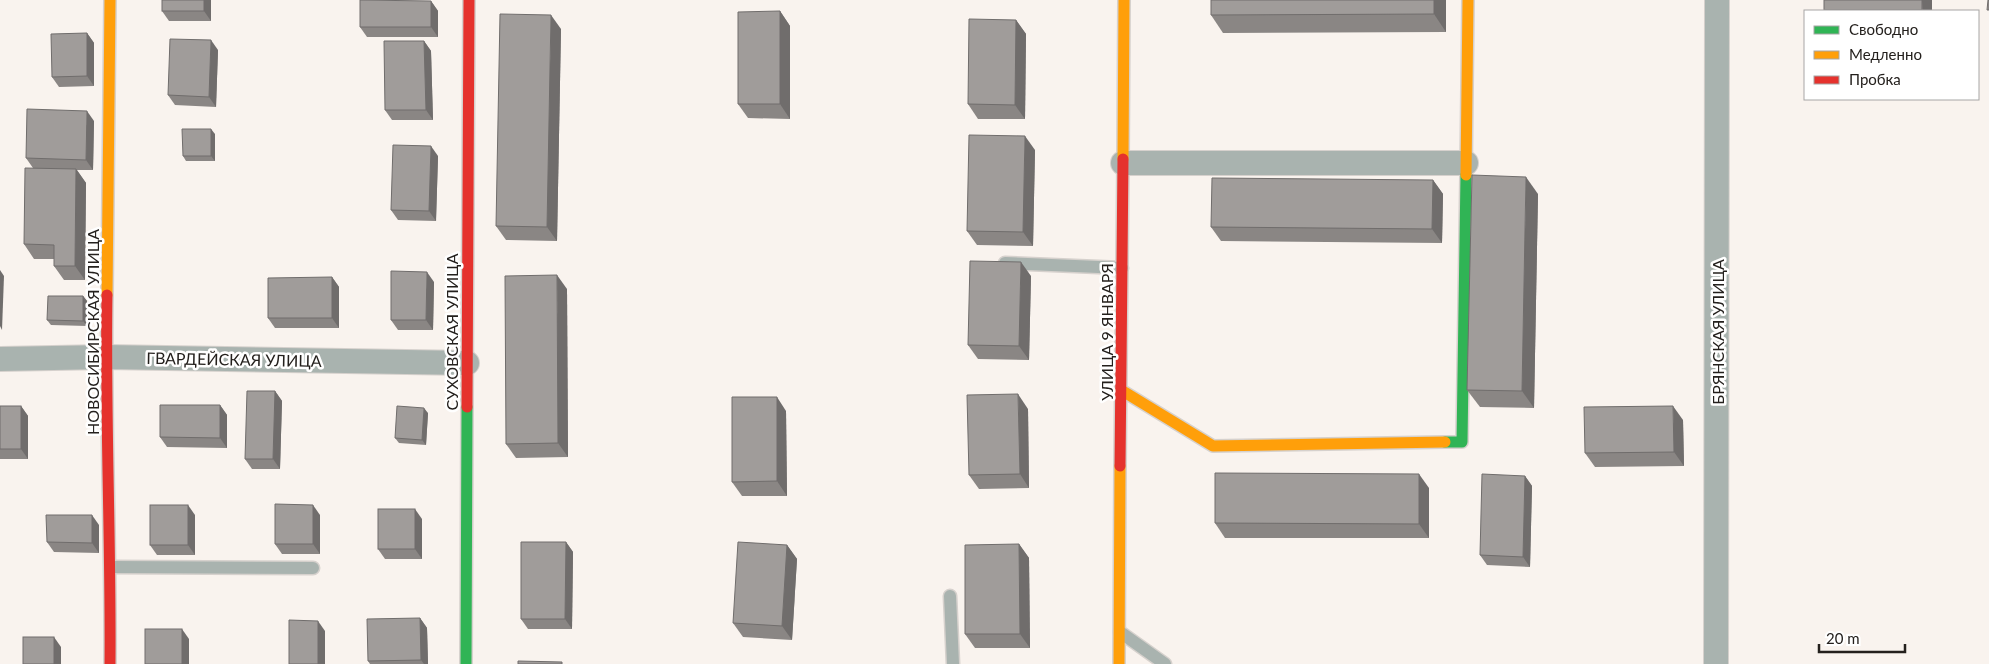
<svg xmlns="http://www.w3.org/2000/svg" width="1989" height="664" viewBox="0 0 1989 664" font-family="Lato,sans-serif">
<rect width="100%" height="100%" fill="#f9f3ee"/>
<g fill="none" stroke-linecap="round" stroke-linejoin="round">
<g stroke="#d6d1cd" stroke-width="15">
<g id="lane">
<path d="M1005,263L1122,268"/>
<path d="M111,567L313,568"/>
<path d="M950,596L953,664"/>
<path d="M1120,632L1165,664"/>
</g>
</g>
<g stroke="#d6d1cd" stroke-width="26">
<g id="street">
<path d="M1123,163H1466"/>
<path d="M0,359L106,357L467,363"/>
<path d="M1716,664L1717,0"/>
</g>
</g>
<g stroke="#d6d1cd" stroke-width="14">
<g id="fast">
<path d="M1445,442H1462L1466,175"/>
<path d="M466,664L467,407"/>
</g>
</g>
<g stroke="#d6d1cd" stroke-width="14">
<g id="slow">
<path d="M1123,159L1124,0"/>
<path d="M1466,175L1468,0"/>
<path d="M107,295L110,0"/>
<path d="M1121,390L1213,446L1445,442"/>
<path d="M1119,664L1120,466"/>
</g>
</g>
<g stroke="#d6d1cd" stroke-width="14">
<g id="jam">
<path d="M107,295C105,418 111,541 110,664"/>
<path d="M467,407L469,0"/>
<path d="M1120,466L1123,159"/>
</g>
</g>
<use href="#lane" stroke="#a9b3af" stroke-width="12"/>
<use href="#street" stroke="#a9b3af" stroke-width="24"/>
<use href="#fast" stroke="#30b455" stroke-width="11"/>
<use href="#slow" stroke="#ff9f0a" stroke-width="11"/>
<use href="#jam" stroke="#e5322d" stroke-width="11"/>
</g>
<g fill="#8a8684">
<path d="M211,0V21H169L162,11Z"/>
<path d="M1211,0H1446V32L1223,33L1211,15Z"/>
<path d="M1824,0H1932V11H1826L1824,10Z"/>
<path d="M431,1L438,11V37H367L360,27Z"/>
<path d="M780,11L790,26V119L748,118L738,104Z"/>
<path d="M1016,20L1026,34L1025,119H978L968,104Z"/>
<path d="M561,29L557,241L506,240L496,226Z"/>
<path d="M87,33L94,43V86L59,87L52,77Z"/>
<path d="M424,41L431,51L433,120H392L385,110Z"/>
<path d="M218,50L216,107L175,105L168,95Z"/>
<path d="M94,121L93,170H77L86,183L85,280H64L54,266V259H34L24,244L33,168L26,158Z"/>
<path d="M215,134V161H186L183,156Z"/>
<path d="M1035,150L1033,246L977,245L967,231Z"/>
<path d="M438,156L436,221L398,220L391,210Z"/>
<path d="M1433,180L1443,194L1442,243L1221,241L1211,227Z"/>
<path d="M1538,194L1534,408L1480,407L1467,390Z"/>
<path d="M1031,276L1029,360L978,359L968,345Z"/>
<path d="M332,277L339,287V328H275L268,318Z"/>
<path d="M434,282L433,330H398L391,320Z"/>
<path d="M567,289L568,457L516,458L506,444Z"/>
<path d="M83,296L87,301V326L51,325L47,320Z"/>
<path d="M275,391L282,401L280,469H252L245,459Z"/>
<path d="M220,405L227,415V448L167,447L160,437Z"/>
<path d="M0,406H21L28,416V459H0Z"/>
<path d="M1028,409L1029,488L979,489L969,475Z"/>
<path d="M786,411L787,496H742L732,482Z"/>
<path d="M428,413L426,445L399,443L395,438Z"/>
<path d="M1683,420L1684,466L1595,467L1585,453Z"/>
<path d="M1525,476L1532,486L1530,567L1487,565L1480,555Z"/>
<path d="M1429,488V538H1225L1215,523Z"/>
<path d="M195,515V555H157L150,545Z"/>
<path d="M320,515V554H282L275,544Z"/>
<path d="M422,519V559H385L378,549Z"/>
<path d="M99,525V553L54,552L47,542Z"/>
<path d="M566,542L573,552L572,629H528L521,619Z"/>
<path d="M1019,544L1029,558L1030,648H975L965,634Z"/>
<path d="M787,545L797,559L792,640L743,637L733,623Z"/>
<path d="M420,618L427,628L428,664H370L368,661Z"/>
</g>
<g fill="#706d6c">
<path d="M204,0H211V21L204,11Z"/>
<path d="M1434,0H1446V32L1434,14Z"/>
<path d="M1922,0H1932V11H1923Z"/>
<path d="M431,1L438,11V37L431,27Z"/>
<path d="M780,11L790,26V119L780,104Z"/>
<path d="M551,15L561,29L557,241L547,227Z"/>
<path d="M1016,20L1026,34L1025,119L1015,105Z"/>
<path d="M87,33L94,43V86L87,76Z"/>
<path d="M211,40L218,50L216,107L209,97Z"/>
<path d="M424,41L431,51L433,120L426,110Z"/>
<path d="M87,111L94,121L93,170L86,160Z"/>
<path d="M211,129L215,134V161L211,156Z"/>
<path d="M1025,136L1035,150L1033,246L1023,232Z"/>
<path d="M431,146L438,156L436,221L429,211Z"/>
<path d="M76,169L86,183L85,280L75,266Z"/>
<path d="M1526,177L1538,194L1534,408L1522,391Z"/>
<path d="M1433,180L1443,194L1442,243L1432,229Z"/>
<path d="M1021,262L1031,276L1029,360L1019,346Z"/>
<path d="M0,270L4,276L2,330L0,326Z"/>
<path d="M427,272L434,282L433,330L426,320Z"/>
<path d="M557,275L567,289L568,457L558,443Z"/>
<path d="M332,277L339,287V328L332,318Z"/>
<path d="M83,296L87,301V326L83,321Z"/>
<path d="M275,391L282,401L280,469L273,459Z"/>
<path d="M1018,394L1028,409L1029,488L1020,474Z"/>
<path d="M777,397L786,411L787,496L777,481Z"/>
<path d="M220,405L227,415V448L220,438Z"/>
<path d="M21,406L28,416V459L21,449Z"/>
<path d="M1673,406L1683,420L1684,466L1674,452Z"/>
<path d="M424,408L428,413L426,445L422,440Z"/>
<path d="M1419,474L1429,488V538L1419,524Z"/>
<path d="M1525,476L1532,486L1530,567L1523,557Z"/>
<path d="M188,505L195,515V555L188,545Z"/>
<path d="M313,505L320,515V554L313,544Z"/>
<path d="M415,509L422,519V559L415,549Z"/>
<path d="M92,515L99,525V553L92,543Z"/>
<path d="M566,542L573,552L572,629L565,619Z"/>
<path d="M1019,544L1029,558L1030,648L1020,634Z"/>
<path d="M787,545L797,559L792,640L782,626Z"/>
<path d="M420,618L427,628L428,664H424L421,660Z"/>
<path d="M318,621L325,631V664H318Z"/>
<path d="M182,629L189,639V664H182Z"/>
<path d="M54,637L61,647V664H54Z"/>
</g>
<g fill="#a09c9a" stroke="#706d6c">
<rect x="162" y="0" width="42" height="11"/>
<path d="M360,0L431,1V27H360Z"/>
<path d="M1211,0H1434V14L1211,15Z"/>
<rect x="1824" y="0" width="98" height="10"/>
<path d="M1988,0H1989V10H1987Z"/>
<path d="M780,11V104H738V12Z"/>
<path d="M500,14L551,15L547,227L496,226Z"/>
<path d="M969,19L1016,20L1015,105L968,104Z"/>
<path d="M87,33V76L52,77L51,34Z"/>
<path d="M170,39L211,40L209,97L168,95Z"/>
<path d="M384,41H424L426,110H385Z"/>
<path d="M27,109L87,111L86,160L26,158Z"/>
<path d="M182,129H211V156H183Z"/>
<path d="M969,135L1025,136L1023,232L967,231Z"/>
<path d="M393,145L431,146L429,211L391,210Z"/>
<path d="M25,168L76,169L75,266H54V245L24,244Z"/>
<path d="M1472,175L1526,177L1522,391L1467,390Z"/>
<path d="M1212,178L1433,180L1432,229L1211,227Z"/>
<path d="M970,261L1021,262L1019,346L968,345Z"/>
<path d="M391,271L427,272L426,320H391Z"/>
<path d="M557,275L558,443L506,444L505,276Z"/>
<path d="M332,277V318H268V278Z"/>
<path d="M48,296H83V321L47,320Z"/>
<path d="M247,391H275L273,459H245Z"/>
<path d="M1018,394L1020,474L969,475L967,395Z"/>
<path d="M732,397H777V481L732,482Z"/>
<path d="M160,405H220V438L160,437Z"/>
<rect x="0" y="406" width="21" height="43"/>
<path d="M397,406L424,408L422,440L395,438Z"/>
<path d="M1673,406L1674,452L1585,453L1584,407Z"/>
<path d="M1215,473L1419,474V524L1215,523Z"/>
<path d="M1482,474L1525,476L1523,557L1480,555Z"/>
<path d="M275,504L313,505V544H275Z"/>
<rect x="150" y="505" width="38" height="40"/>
<rect x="378" y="509" width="37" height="40"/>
<path d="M46,515H92V543L47,542Z"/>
<path d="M521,542H566L565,619H521Z"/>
<path d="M738,542L787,545L782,626L733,623Z"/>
<path d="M1019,544L1020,634H965V545Z"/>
<path d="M420,618L421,660L368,661L367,619Z"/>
<path d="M289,620L318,621V664H289Z"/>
<rect x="145" y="629" width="37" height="35"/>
<rect x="23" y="637" width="31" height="27"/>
<path d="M518,661L562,662V664H518Z"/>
</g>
<g text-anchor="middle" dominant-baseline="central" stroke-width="5" stroke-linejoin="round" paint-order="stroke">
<g font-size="16" fill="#24201d" stroke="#fff">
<text transform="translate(92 332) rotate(-90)">НОВОСИБИРСКАЯ УЛИЦА</text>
<text transform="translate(451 332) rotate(-90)">СУХОВСКАЯ УЛИЦА</text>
<text transform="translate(1106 332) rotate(-90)">УЛИЦА 9 ЯНВАРЯ</text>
<text transform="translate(1717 332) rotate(-90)">БРЯНСКАЯ УЛИЦА</text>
<text transform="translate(234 359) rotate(1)">ГВАРДЕЙСКАЯ УЛИЦА</text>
</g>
</g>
<rect x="1804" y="10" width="175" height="90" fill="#ffffff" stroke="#a7a6a5"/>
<rect x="1814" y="26" width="25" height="8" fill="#30b455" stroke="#a7a6a5"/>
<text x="1849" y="35" font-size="15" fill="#24201d">Свободно</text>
<rect x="1814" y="51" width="25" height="8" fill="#ff9f0a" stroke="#a7a6a5"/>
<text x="1849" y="60" font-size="15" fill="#24201d">Медленно</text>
<rect x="1814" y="76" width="25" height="8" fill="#e5322d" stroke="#a7a6a5"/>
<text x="1849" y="85" font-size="15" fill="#24201d">Пробка</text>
<path d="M1819 644v8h86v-8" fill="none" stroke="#24201d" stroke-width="2.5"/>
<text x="1826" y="644" font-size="15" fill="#24201d" stroke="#ffffff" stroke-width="4" paint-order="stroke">20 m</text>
</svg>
